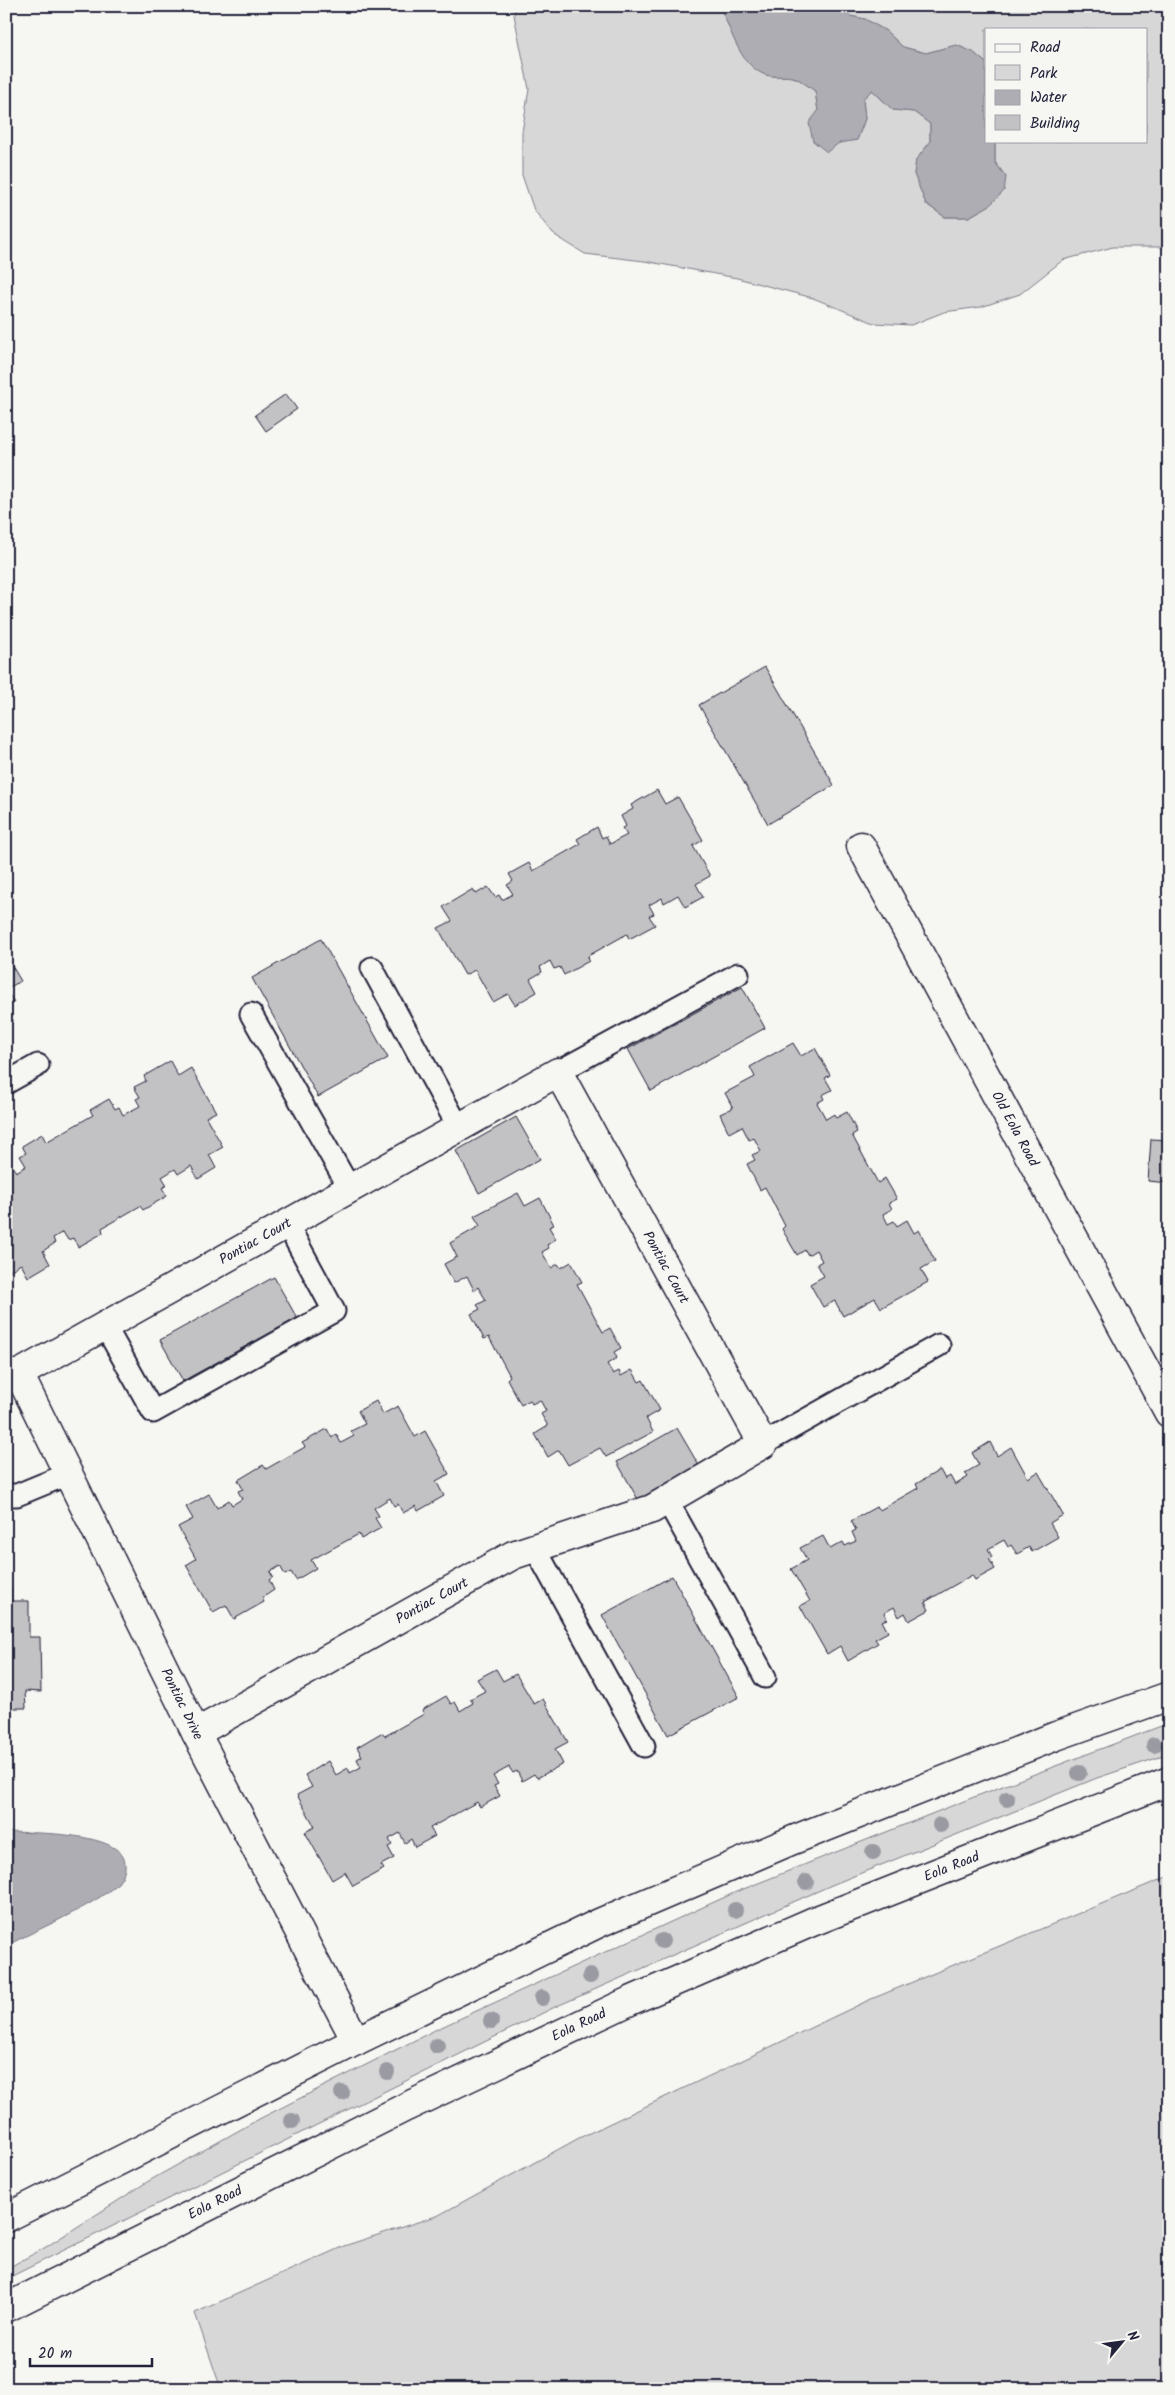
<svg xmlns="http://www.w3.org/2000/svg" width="1175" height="2395" viewBox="0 0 1175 2395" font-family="Kalam,sans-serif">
<rect width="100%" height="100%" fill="#f6f6f2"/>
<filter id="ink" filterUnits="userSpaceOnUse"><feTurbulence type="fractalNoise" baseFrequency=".02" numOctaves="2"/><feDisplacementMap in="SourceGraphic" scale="10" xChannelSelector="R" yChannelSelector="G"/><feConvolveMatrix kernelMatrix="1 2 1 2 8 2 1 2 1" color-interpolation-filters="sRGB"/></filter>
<g filter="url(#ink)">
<g fill="#d7d7d7" stroke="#7c7c89">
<path d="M515,6H719C732,29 737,60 762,73C772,79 785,74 796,78C802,81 809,87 815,91L818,111L839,143L857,140L865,119L863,99L872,90L893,110L914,112L930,124V142L916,160L914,174L926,204L945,217H969L990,205L1006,177L995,162V141H1146V29H986V63L973,52L956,45L926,53L903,47L886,31L865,19L850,16L842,6H1169V247H1113L1063,260L1020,294L981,307L944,312L911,325L874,323L813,298L737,278L644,261L585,254L553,234L534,210L522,175V132L529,89L514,15Z"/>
<path d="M1169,1723V1754L1097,1778L834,1884L555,2007L6,2279V2269L46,2247L147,2182L261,2118L435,2030L736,1892L974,1797Z"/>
<path d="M1169,1876V2389H221L195,2313L344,2246L439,2215L579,2138L869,2000Z"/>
</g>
<g fill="#adadb3" stroke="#757583">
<path d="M719,6H842L850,16L865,19L886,31L903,47L926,53L956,45L973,52L986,63V141H995V162L1006,177L1004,191L990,205L969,217H945L926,204L914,174L916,160L930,142V124L914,112L893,110L872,90L863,99L865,119L857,140L839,143L827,152L813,141L809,123L818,111L815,91C809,87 802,81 796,78C785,74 772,79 761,73C737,60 732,29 719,6Z"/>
<path d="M6,1832C30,1833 124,1831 125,1864C126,1872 121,1881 114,1887C87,1909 38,1929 6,1946Z"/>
</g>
<g fill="#c2c2c4" stroke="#22223b">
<path d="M286,394L297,409L266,431L255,415Z"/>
<path d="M765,667L834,785L768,824L699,705Z"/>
<path d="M657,790L665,804L678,797L703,840L693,846L710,876L696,884L703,897L685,907L678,895L664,903L662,898L649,905L654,914L649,916L655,925L629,939L627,934L588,956L589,961L564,975L560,967L554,969L550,961L540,967L542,972L530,979L537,992L515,1005L508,994L493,1002L475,970L465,975L438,928L452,921L443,907L473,889L476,894L488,887L495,897L499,895L502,900L513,894L507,885L513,881L509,874L529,863L533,871L580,844L577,839L597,827L602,838L606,836L610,844L627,835L622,828L626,826L621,816L633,809L631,805Z"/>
<path d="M321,939L388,1058L318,1097L252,978Z"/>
<path d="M6,956L21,981L6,989Z"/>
<path d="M742,987L765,1028L651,1091L628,1049Z"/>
<path d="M6,990L14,1002L6,1007Z"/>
<path d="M793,1043L801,1056L815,1048L830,1075L825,1078L832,1090L822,1095L824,1099L817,1103L826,1119L834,1114L836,1118L847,1112L857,1132L852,1135L878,1183L885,1178L897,1199L889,1203L892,1209L883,1214L888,1224L894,1221L897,1226L907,1220L914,1233L919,1230L935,1261L921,1269L928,1282L881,1308L875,1298L843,1316L835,1301L823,1307L810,1284L824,1276L817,1264L822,1261L816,1250L808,1255L805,1250L797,1255L782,1229L785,1226L765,1187L760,1190L747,1164L755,1160L752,1155L761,1151L754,1138L749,1140L742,1126L729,1133L720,1114L733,1108L725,1093L755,1077L750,1067Z"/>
<path d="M170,1061L178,1076L191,1068L216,1112L206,1117L223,1147L209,1155L216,1168L198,1179L191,1166L178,1174L175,1169L162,1177L167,1185L162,1188L167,1196L143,1210L140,1206L102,1228L103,1233L78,1247L73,1238L68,1240L63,1232L53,1238L55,1243L43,1251L50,1264L28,1277L21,1264L6,1273V1166L8,1169L12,1166L16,1172L26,1166L20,1156L26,1153L22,1146L42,1134L46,1142L93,1115L90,1110L109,1099L115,1109L119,1107L123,1115L140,1106L136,1099L140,1097L134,1087L146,1081L144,1076Z"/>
<path d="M516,1117L540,1159L479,1193L456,1151Z"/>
<path d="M1151,1139L1169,1140V1183L1148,1181Z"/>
<path d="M518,1193L525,1206L540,1198L554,1225L549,1227L556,1239L547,1245L549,1248L542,1252L551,1268L558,1264L561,1268L571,1262L582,1282L577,1284L603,1332L610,1328L621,1348L614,1352L617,1358L607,1364L613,1374L619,1371L621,1376L632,1370L639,1382L643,1380L660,1410L646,1418L653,1432L606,1457L600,1448L568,1465L559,1450L548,1457L535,1434L548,1426L541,1414L546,1411L540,1400L532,1404L530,1400L521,1405L507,1379L510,1376L489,1337L484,1339L471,1314L480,1309L477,1305L486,1300L478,1287L474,1290L467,1276L454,1283L444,1264L457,1257L450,1243L480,1226L474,1216Z"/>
<path d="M274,1277L297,1318L183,1381L160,1340Z"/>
<path d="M376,1401L383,1414L398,1406L415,1437L425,1431L449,1474L436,1481L444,1496L418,1511L416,1506L403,1513L398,1504L394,1506L390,1498L374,1508L379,1516L375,1518L381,1528L361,1539L359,1534L311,1560L316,1568L296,1580L291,1572L285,1575L280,1566L270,1572L273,1577L269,1580L274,1590L262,1598L264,1602L234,1619L226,1605L213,1612L186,1565L196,1559L178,1527L193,1519L186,1507L209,1494L217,1508L229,1500L232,1505L242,1499L238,1491L243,1489L238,1480L263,1465L266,1469L305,1447L302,1443L327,1429L332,1438L336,1434L341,1443L354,1436L351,1431L365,1424L358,1411Z"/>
<path d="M677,1428L701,1469L640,1503L617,1462Z"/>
<path d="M990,1442L997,1456L1011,1447L1028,1478L1038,1472L1063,1515L1050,1523L1058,1537L1032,1552L1029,1547L1017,1554L1011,1545L1008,1547L1004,1540L988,1549L992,1557L989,1559L995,1569L975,1580L972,1575L925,1602L929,1610L909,1621L905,1613L899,1617L894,1607L884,1613L887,1619L882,1621L888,1632L875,1639L878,1643L848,1661L840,1646L827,1654L800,1606L810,1601L791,1569L807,1560L800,1548L823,1536L830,1549L843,1542L845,1546L856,1541L852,1532L856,1530L851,1521L876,1507L880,1510L918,1488L916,1484L940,1470L945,1479L950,1476L955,1485L968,1477L965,1473L979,1465L972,1453Z"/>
<path d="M672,1576L739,1697L668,1735L602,1615Z"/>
<path d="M6,1587H11V1601H29V1637H40L41,1692L25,1691L26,1708H6Z"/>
<path d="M496,1669L503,1681L516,1674L534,1704L543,1699L568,1742L555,1749L563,1764L537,1778L534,1774L522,1781L517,1771L513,1773L509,1767L493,1776L498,1784L494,1786L500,1796L480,1807L477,1802L430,1828L435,1836L415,1847L411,1839L405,1843L400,1833L389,1839L392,1845L388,1847L394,1858L381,1865L384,1869L353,1886L345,1872L332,1880L305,1832L315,1827L297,1795L312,1787L305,1775L328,1761L336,1775L348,1768L350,1773L361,1767L357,1759L362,1756L357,1747L381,1733L385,1736L424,1714L422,1710L446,1696L451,1704L455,1702L460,1711L473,1703L470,1699L485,1691L477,1679Z"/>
</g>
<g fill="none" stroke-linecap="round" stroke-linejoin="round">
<g stroke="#22223b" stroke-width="25">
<g id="lane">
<path d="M372,968L459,1128"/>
<path d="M251,1014L350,1189"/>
<path d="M558,1072L738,974"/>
<path d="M6,1083L38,1065"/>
<path d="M105,1326L153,1412L334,1311L287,1224"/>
<path d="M763,1444L939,1345"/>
<path d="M6,1495H17L68,1474"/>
<path d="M667,1500L765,1677"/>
<path d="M535,1548L644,1746"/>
</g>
</g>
<g stroke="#22223b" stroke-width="31">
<g id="street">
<path id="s1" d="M861,846L1169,1413"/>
<path id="s2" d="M6,1374H19L558,1072L763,1444L652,1509L513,1555L196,1733"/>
<path id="s3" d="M19,1374L196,1733L356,2041"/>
</g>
</g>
<g stroke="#22223b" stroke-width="31">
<g id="secondary">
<path d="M6,2218L356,2041L599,1923L793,1840L1056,1736L1169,1696"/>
<path id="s4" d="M6,2308L406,2107L630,2001L812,1922L1169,1781"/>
</g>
</g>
<use href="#lane" stroke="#f6f6f2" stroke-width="21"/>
<use href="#street" stroke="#f6f6f2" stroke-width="28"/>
<use href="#secondary" stroke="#f6f6f2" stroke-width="28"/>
</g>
<g fill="#9a9aa3">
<circle cx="1154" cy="1745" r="8"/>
<circle cx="1079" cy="1773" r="8"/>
<circle cx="1007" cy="1799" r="8"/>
<circle cx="940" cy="1825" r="8"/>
<circle cx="873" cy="1852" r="8"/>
<circle cx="806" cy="1882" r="8"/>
<circle cx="735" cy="1910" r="8"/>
<circle cx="662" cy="1941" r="8"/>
<circle cx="590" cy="1976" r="8"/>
<circle cx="542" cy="1998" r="8"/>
<circle cx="491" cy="2021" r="8"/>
<circle cx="437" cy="2046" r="8"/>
<circle cx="387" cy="2072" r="8"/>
<circle cx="342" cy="2093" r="8"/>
<circle cx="292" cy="2121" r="8"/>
</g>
</g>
<g text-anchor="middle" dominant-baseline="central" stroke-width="4" stroke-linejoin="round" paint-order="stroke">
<g font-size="14" fill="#22223b" stroke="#f6f6f2">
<text stroke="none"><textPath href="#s1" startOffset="322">Old Eola Road</textPath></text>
<text stroke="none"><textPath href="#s2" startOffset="284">Pontiac Court</textPath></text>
<text stroke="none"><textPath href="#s2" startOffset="854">Pontiac Court</textPath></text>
<text transform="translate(432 1601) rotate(-29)">Pontiac Court</text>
<text stroke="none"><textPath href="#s3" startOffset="368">Pontiac Drive</textPath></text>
<text stroke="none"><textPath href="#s4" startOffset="1044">Eola Road</textPath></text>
<text stroke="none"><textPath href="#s4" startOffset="639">Eola Road</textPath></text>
<text stroke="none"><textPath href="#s4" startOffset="234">Eola Road</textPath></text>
</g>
</g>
<rect width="1175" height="2395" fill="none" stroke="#f6f6f2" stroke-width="25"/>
<rect x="12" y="12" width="1150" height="2370" fill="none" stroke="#22223b" stroke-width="2" filter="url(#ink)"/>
<rect x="985" y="28" width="162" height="115" fill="#f6f6f2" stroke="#a1a1a9"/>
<rect x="995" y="44" width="25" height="8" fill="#f6f6f2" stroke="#a1a1a9"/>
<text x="1030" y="52" font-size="15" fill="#22223b">Road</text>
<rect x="995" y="65" width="25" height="15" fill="#d7d7d7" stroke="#a1a1a9"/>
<text x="1030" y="78" font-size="15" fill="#22223b">Park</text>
<rect x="995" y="90" width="25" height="15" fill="#adadb3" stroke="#a1a1a9"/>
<text x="1030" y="102" font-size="15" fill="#22223b">Water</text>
<rect x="995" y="115" width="25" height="15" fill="#c2c2c4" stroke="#a1a1a9"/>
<text x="1030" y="128" font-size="15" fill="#22223b">Building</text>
<g transform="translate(1122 2342) rotate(61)" stroke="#f6f6f2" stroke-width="4" paint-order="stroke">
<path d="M0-4L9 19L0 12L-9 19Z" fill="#22223b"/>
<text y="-8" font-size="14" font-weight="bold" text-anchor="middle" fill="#22223b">N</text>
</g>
<path d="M30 2358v8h122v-8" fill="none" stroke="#22223b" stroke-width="2.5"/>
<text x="38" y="2358" font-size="15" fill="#22223b" stroke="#f6f6f2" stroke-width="4" paint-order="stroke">20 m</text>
</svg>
